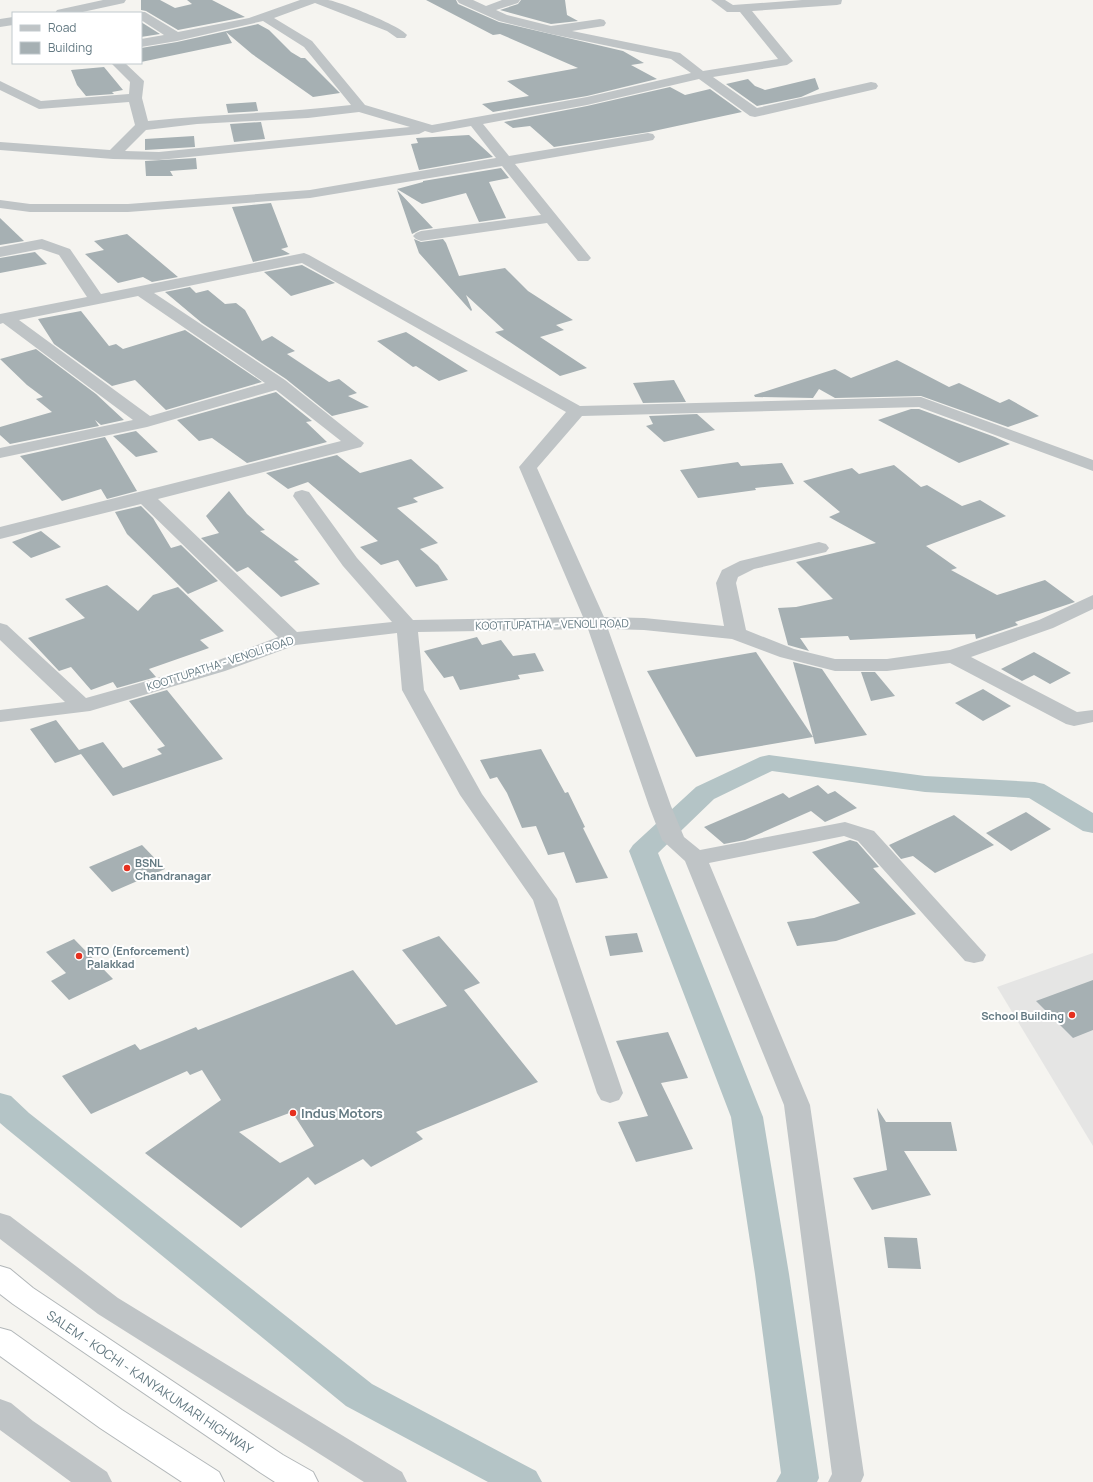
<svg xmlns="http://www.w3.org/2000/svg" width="1093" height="1482" viewBox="0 0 1093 1482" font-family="Manrope,sans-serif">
<rect width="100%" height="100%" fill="#f5f4f0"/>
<path fill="#e5e5e4" d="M1093,953V1146L997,987Z"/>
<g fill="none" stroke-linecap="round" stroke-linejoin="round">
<g fill="#b4c4c6" fill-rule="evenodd">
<path d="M769,755L925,776L1035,782L1044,784L1093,813V833L1083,831L1029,798L925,792L772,771L714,799L658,853L763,1117L789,1274L819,1478L817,1482H776L781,1473L755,1274L731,1117L629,851L633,845L696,787L760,757Z"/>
<path d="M0,1093L11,1096L29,1113L372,1384L536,1471L542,1482H488L346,1406L7,1129L0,1123Z"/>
</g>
</g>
<g fill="#a6b0b3" fill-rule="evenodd">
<path d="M141,0H160L175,8L192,4L187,0H212L245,17L178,30L146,11L141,10Z"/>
<path d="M426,0H456L458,4L499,22L623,51L644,63L631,65L657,79L587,96L493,112L482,104L529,96L507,81L578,68L500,34L493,35Z"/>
<path d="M521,0H565L567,15L578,21L551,24L500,10L518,4Z"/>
<path d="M141,22L160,34L141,37Z"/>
<path d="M258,24L269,30L291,52L301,58H305L340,93L313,97L252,54L226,32L232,43L141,62V48L177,42Z"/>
<path d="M104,67L123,90L112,92L114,94L86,96L77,85L71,70Z"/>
<path d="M815,78L819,89L801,97L757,106L726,84L748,79L755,86L765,90Z"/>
<path d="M670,87L685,95L710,89L742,112L649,132L554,147L530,126L513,128L504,122L587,106Z"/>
<path d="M256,102L258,111L228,113L226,104Z"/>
<path d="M261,122L265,139L234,142L230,124Z"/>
<path d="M469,135L493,157L419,170L411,144L418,143L416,138Z"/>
<path d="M194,136L195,147L145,150V139Z"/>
<path d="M196,158L197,169L170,171L173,176H146L145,161Z"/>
<path d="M501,168L509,178L489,182L506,218L479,222L466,193L422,204L397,189L423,182V181Z"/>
<path d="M397,190L433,228L420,230L412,234Z"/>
<path d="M271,203L288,247L281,249L290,254L253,262L232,207Z"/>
<path d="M0,218L24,241L0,245Z"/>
<path d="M127,234L178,277L152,282L143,277L118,283L85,254L104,250L94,241Z"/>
<path d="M414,239L421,242L443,239L446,243L459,276L505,268L528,291L573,320L556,325L564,330L540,337L587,368L560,376L495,332L504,330L466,295L472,310L471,311L419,253Z"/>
<path d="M35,252L47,264L0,273V258Z"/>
<path d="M302,265L335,283L291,296L264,272Z"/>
<path d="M190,287L196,293L208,290L225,304L236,303L245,310L262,341L272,336L295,351L287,354L329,382L339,379L357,393L348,396L369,407L332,416L286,379L202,323L165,292Z"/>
<path d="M81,311L109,346L116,344L123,349L185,330L262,382L166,410L135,380L112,386L54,344L38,319Z"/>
<path d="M406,332L468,371L439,381L416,366L413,367L377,341Z"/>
<path d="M36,349L96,394L124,420L101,425L95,420L99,426L10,444L0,435V427L52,412L36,399L43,397L27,385L0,359Z"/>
<path d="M897,360L949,387L959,383L1000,403L1009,399L1039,416L1008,427L921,396L835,398L819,389L813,398L755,397L754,395L835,369L851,378Z"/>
<path d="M674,380L686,402L643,403L633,383Z"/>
<path d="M276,392L312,421L306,422L327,442L247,463L212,438L199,441L177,420Z"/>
<path d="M911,409H919L995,437L1010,444L959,463L878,420Z"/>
<path d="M697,414L715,430L664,442L646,426L653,424L649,416Z"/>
<path d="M136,431L158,452L136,457L113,436Z"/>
<path d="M105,437L137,491L107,499L101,489L62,501L20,456Z"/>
<path d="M337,455L360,473L411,459L444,488L413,498L418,502L397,508L438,543L420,549L438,565L448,580L416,587L398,560L381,565L360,547L378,541L308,482L288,489L266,473Z"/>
<path d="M738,462L741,466L782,463L794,484L755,488L756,490L698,498L680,470Z"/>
<path d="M894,465L921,487L927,485L962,506L980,500L1006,516L926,546L957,568L951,570L997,595L1045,580L1075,602L1015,622L1018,625L976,639L975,634L850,640L848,636L800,638L809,651L788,645L778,608L796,607L833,599L796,562L876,543L829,517L840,512L803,481L852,468L859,474Z"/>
<path d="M229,491L247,514L265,530L260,531L299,560L294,561L320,584L281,597L248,567L237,572L201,538L219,533L206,516Z"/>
<path d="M141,506L153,518L171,548L181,545L218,581L188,594L127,534L115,512Z"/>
<path d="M41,531L61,547L31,558L12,542Z"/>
<path d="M107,585L138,611L153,595L178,587L224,631L200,640L209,648L149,669L156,677L117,688L113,682L91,690L71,667L59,671L28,638L85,618L65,599Z"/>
<path d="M477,637L482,645L501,640L513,656L535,653L544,671L518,675L520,679L460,690L453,676L444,678L424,651Z"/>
<path d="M756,652L813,737L696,757L647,671Z"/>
<path d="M1034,652L1071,673L1050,684L1034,675L1022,681L1001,669Z"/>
<path d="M793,662L822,669L867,735L815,744Z"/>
<path d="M861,672H875L895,696L871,701Z"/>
<path d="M983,689L1011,706L983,721L955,703Z"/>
<path d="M167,690L223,759L113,796L81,754L55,763L30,729L56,720L79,750L103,742L123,768L162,754L157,749L165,746L129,701Z"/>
<path d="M541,749L565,793L568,792L585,827L583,828L608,878L576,883L564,852L548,855L536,826L522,828L507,793L497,777L490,779L480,760Z"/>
<path d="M818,785L828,794L835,791L857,808L825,822L811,811L745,840L724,844L704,827L783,793L789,798Z"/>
<path d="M1026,812L1051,829L1011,851L986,833Z"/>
<path d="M954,815L994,845L935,873L913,856L901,859L889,845Z"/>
<path d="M850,840L857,842L879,867L873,868L916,914L836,941L797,946L787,922L814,918L860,903L812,852Z"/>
<path d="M142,845L165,869L112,892L89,867Z"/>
<path d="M637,933L643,952L610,956L605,936Z"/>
<path d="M439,936L480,983L464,990L538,1082L416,1132L423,1139L371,1167L363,1159L315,1185L308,1177L241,1228L145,1153L221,1100L202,1070L190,1075L187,1071L91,1114L62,1076L135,1044L140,1050L196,1027L198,1030L353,970L396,1025L447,1006L402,950ZM292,1112L314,1146L280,1163L239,1132Z"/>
<path d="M74,939L113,979L69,1000L51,981L66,973L46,952Z"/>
<path d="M1093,980V1030L1073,1038L1036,1001Z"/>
<path d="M668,1032L688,1078L661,1083L693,1149L636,1162L618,1122L648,1116L616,1041Z"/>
<path d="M877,1108L886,1122H951L957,1151H904L931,1195L872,1210L853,1178L887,1170Z"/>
<path d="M884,1237L917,1238L921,1269L888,1268Z"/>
</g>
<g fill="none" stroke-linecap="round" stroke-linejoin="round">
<g stroke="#b2b7b9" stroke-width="2">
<g id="highway">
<path d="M0,1266L10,1269L33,1288L283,1455L313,1472L318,1482H275L261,1473L13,1304L0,1294Z"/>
<path d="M0,1328L11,1331L122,1410L219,1472L224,1482H182L100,1428L0,1356Z"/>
</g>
</g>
<g fill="#bfc4c6" fill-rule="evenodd">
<path d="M103,0H126L124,3L78,13H55L57,10Z"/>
<path d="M300,0C309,0 319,0 328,0C341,2 401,26 407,35L405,38H397L387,31L315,3L274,18L312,41L365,105L432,125L587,97L691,73L671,59L551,34L499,21L459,3L457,0H473L486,6L502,0H520L518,3L496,10L507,15L551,26L600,19L604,20L606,23L604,26L572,31L680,53L703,71L778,59L740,12H727L711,0H725L733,5L802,0H842L841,4L837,5L752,11L793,61L787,65L713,77L757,108L871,82L876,83L878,86L876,89L755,117L750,116L699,79L587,105L483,124L509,156L648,133L653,134L655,137L653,140L648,141L515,164L591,258L588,261H578L547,223L421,241L416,239L413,236L416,233L421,231L541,215L502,166L310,198L128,212H30L0,208V200L30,204H128L310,190L496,158L471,126L432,133L425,131L419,134L159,160L113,159L0,150V142L110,150L135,125L129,102L39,109L0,90V81L41,101L129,94L130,82L111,63H125L144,81L142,98L148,121C215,114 283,113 351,105L304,47L263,21L177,41L141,47V39L164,35L141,20V13L137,12H145L178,32L249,18ZM359,112L410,127L159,152L125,151L146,130L197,124L308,118Z"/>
<path d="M13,17V25L0,27V19Z"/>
<path d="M42,239L70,249L101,294L304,253L309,255L580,406L921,397L1093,460V471L919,407L582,416L537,468L604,617L644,618L724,626L716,583L722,570L740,561L819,542L826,544L829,548L826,552L754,569L738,577L736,583L746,630L794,649L835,659H887L950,650L1039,620L1093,595V609L1053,628L971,657L1077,712L1093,710V722L1074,726L1066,724L950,663L887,671H835L780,657L732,639L644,630L608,629L671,806L684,837L700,850L845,822L874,831L986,955L983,961L974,963L965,961L858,841L844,836L709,863L810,1105L864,1475L861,1482H828L832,1474L784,1105L685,861L662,840L649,806L588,629L418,632L424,690L482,794L557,899L623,1093L619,1100L610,1103L601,1100L597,1093L533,900L460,795L402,690L397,633L296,645L225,671L90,711L0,722V710L65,702L0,640V623L7,625L86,698L211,663L278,637L141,504L0,539V527L341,441L276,390L147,427L0,458V448L133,420L3,323L0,324V314L87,297L59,255L41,249L0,257V247ZM302,263L566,412L519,467L583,617L413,620L357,558L309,492L302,490L295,492L293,496L343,566L392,622L297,632L158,499L361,447L364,443L285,380L154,293ZM138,296L265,383L150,416L19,320Z"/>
<path d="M0,1213L10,1216L118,1298L402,1472L407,1482H364L98,1314L0,1239Z"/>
<path d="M0,1399L11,1403L33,1421L107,1472L112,1482H71L0,1430Z"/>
</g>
<use href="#highway" fill="#fff" fill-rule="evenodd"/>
</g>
<g fill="#e6301f" stroke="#fff" stroke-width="1.5">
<circle cx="127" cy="868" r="4"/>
<circle cx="79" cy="956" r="4"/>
<circle cx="1072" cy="1015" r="4"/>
<circle cx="293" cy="1113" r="4"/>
</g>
<g text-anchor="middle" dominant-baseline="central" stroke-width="4" stroke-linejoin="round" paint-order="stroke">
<g font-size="11" fill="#637982" stroke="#fff">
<text transform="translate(552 624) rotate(-1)">KOOTTUPATHA - VENOLI ROAD</text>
<text transform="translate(220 663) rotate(-18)">KOOTTUPATHA - VENOLI ROAD</text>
</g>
<g font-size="11" font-weight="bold" fill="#637982" stroke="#fff" text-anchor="start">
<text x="135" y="862">BSNL<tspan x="135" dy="13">Chandranagar</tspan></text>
<text x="87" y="950">RTO (Enforcement)<tspan x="87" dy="13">Palakkad</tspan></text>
<text x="1064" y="1015" text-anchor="end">School Building</text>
</g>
<g font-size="13" font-weight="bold" fill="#637982" stroke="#fff" text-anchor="start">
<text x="301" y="1113">Indus Motors</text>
</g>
<g font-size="13" fill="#637982" stroke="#fff">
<text transform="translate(150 1382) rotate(34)">SALEM - KOCHI - KANYAKUMARI HIGHWAY</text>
</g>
</g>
<rect x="12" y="12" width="130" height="52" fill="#ffffff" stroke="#c1c9cd"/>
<rect x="20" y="25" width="20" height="6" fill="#bfc4c6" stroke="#c1c9cd"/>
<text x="48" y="32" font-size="12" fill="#637982">Road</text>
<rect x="20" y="42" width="20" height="12" fill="#a6b0b3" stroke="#c1c9cd"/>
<text x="48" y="52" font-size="12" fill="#637982">Building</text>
</svg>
